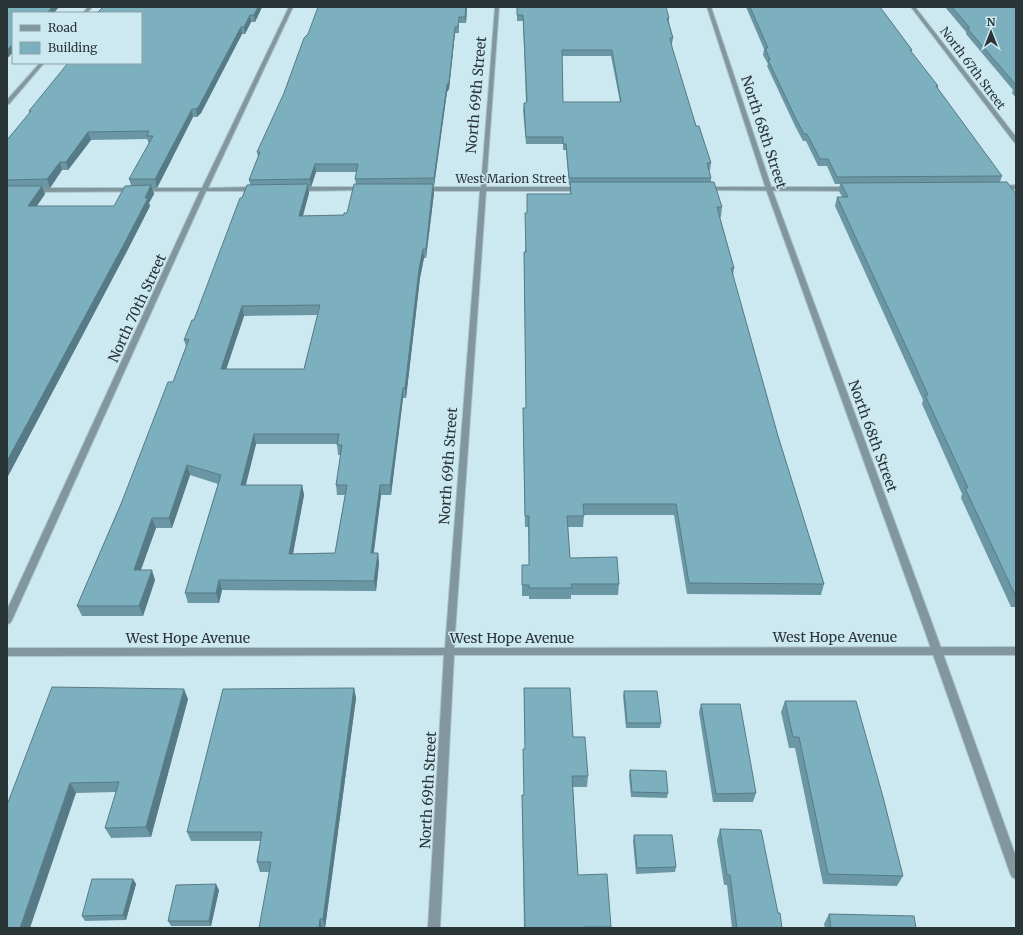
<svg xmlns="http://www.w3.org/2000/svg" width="1023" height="935" viewBox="0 0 1023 935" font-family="Merriweather,serif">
<rect width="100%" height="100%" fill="#cce8f0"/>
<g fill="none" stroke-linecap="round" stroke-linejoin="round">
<g stroke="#acc4cb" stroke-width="2">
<g id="minor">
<path d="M88,7H92L87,13H83Z"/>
<path d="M289,7H293L208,188L254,187L257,189L254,191H206L12,620L10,623L7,624V610L200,191L34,192L31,190L34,188H202Z"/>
<path d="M495,7H499L486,187H580L583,189L580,191H486L454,648L1016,647V655H454L440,928H428L444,655L7,656V648H445L480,191H424L421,189L424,187H481Z"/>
<path d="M911,7H915L1016,137V143L1014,142Z"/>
<path d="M40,63H44L9,104H7V100Z"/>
<path d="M1016,185V189L1002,190L999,188L1002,186Z"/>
<path d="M362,187L364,188V190L298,191L295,189L298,187Z"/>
<path d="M706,187H850L853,189L850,191L704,190L703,189Z"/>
</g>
</g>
<g stroke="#acc4cb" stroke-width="2">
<path id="tertiary" d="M707,7H711L772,189L932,623L1016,857V879L1012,877L1010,873L922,623L766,189Z"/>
</g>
<use href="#minor" fill="#81979d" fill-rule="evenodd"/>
<use href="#tertiary" fill="#81979d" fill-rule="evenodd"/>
</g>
<g fill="#6b97a4" fill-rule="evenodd">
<path d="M103,7H262L255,22H251L245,34H242L201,113L197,117H193L157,188H152L154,194L149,203L150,206L126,253L7,478V140L29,114V111L141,63ZM147,139L149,144L129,179L131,185L114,206H37L45,194L43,188H50L62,170H68L91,140Z"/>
<path d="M467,7L466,23H459V33H455L449,89L447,92L434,186H433L434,193L426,258H424L420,278L406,398H403L391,495H381L374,553H378L379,563L376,591L222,590L219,603H188L185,593L218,484L190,475L172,528H156L141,570L155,580L143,616H82L77,606L173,382L186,346L184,340L194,320L242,198L250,184L249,180L258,157L257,152ZM316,172H357L355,179L356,184L347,213L344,215L303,216L309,193L308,187H311ZM318,315L304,369H226L244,316ZM256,444H337L338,455H341L336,485L337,495H345L335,553L293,554L304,495L302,485H246Z"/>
<path d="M517,7L669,18V22L673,38L672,44H671L696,126L711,163L710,170H709L711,178V182L722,207L721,217H720L734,268L733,276L778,436L824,584L821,595L687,594L674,515H584L583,527H568L570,558L619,584L618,595H571V599H529V596H522V565H529L528,527H525L523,419L526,408L524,262L525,252L527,213V194H570V185H569L566,150H563V144H526L523,110L524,103H526L523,21H517ZM562,56H611L620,102H563Z"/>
<path d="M746,7H880L912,50L911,52L938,86V89L1002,176L1000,182L1016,194V607H1011L961,498L962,494L922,404L923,400L835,206L837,197H842L839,191L840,184H835L827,166H818L806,141H803L795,126L767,66L768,64L763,55L764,49Z"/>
<path d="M945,7H1016V98L1012,93L1013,90L966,34V32Z"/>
<path d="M354,688L356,698L325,928H323L269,872H260L257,862L261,841H191L187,832Z"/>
<path d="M524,688L573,737L588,776L587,787H573L578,875L611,927V928H524L522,806V795H524L523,749H525Z"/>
<path d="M624,691L661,723L660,728H626L623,696Z"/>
<path d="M188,699L151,837L111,838L105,828L116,792L76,793L7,805Z"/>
<path d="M785,701L903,876L897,886L823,884L795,748H789L781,712Z"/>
<path d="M701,704L756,793L753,802H713L699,712Z"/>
<path d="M630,770L668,793L667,798L631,797L629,776Z"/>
<path d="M720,829L778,913L782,928H732L727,885H724L717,840Z"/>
<path d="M634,835L676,867L675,872L636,874L633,841Z"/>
<path d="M133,879L136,884L126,920L85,921L82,916Z"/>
<path d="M219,890L211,926H171L168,921Z"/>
<path d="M829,914L916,928H825L824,924Z"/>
</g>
<g fill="#577b86">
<path d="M52,7H59L54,13H47Z"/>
<path d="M258,7H262L255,22L254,15Z"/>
<path d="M466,7H467L466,23L465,17Z"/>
<path d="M250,15L251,22L245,34L244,27Z"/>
<path d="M241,27L242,34L201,113L197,117L196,109Z"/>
<path d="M455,27V33L449,89L447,92L434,186V178Z"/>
<path d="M13,44V52L7,59V50Z"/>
<path d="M192,109L193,117L157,188L155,179Z"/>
<path d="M88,132L91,140L68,170L66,162Z"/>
<path d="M60,162L62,170L50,188L47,179Z"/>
<path d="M315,164L316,172L311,187L310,179Z"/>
<path d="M308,184L309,193L300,225L299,216Z"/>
<path d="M433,184L434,193L426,258V249Z"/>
<path d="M151,185L154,194L149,203L150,206L126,253L7,478V461Z"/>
<path d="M42,186L45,194L31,214L28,206Z"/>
<path d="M423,249L424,258L420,278L406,398L405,388L419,269Z"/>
<path d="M242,306L244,316L223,379L221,369Z"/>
<path d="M403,388V398L391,495L390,485Z"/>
<path d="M254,434L256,444L243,495L241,485Z"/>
<path d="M187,465L190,475L172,528L169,518Z"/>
<path d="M302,485L304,495L291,564L289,554Z"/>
<path d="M380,485L381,495L372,563L371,553Z"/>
<path d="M152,518L156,528L137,580L134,570Z"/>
<path d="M378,553L379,563L376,591L374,581Z"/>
<path d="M152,570L155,580L143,616L139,606Z"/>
<path d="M219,580L222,590L219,603L216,593Z"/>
<path d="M354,688L356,698L325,928L323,919Z"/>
<path d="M184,689L188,699L151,837L146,827Z"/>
<path d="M70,783L76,793L30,928H20Z"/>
<path d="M133,879L136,884L126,920L123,915Z"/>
<path d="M216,884L219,890L211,926L209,921Z"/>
<path d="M320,919L322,928H319Z"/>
</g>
<g fill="#7cb0bf" stroke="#577b86" fill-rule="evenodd">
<path d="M7,7H52L47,13H13V44L7,50Z"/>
<path d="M103,7H258L254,15H250L244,27H241L199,106L196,109H192L155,179H129L153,136H147L149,131L88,132L66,162H60L47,179L7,180V140L31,111H29L68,63H141V13H97Z"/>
<path d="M318,7H466L465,17H459L458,27H455L449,82L447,85L434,178L355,179L358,164H315L310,179L249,180L260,152H257L284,93L304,38L308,34Z"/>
<path d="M517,7H666L669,18H667L673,38H670L672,47L696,126H699L711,163H707L711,178H569L566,144H563V137H526L524,103H526L527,100L523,15H517ZM562,50H612L621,102H563Z"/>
<path d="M750,7H880L912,50H910L938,86H936L1002,176L837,177L828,159H820L807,134H804L796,119L768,60H770L765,48H768Z"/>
<path d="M952,7H1016V85L967,28H970Z"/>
<path d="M570,182H714L722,207H717L722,226L734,268H731L778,436L824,584L689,583L676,504H583L584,516H567L570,558L617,557L619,584H571L572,588H529V585H522V565H529V516H525L523,408H526L524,252H526L525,213H527V194H571Z"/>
<path d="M1007,182L1016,194V597L965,488H968L925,395H928L916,368L837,197H848L841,183Z"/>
<path d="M308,184L299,216L344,215V213H347L354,184H433L426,249H423L419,269L405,388H403L390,485H380L371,553H378L374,581L219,580L216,593H185L221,475L187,465L169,518H152L134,570H152L139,606H77L121,504L168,382H173L189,339L184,340L192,320H194L240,198H242L247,185ZM320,305L304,369H221L242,306ZM254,434H339L337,445H342L336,485H347L335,553L289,554L302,485H241Z"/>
<path d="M151,185L145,198H148L124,244L7,461V186H42L28,206H114L125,186Z"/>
<path d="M52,687L184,689L146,827L105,828L119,782L70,783L20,928H7V805Z"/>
<path d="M354,688L323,919H320L319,928H259L271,862H257L262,832H187L223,689Z"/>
<path d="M524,688H570L573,737H585L588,776H572L578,875L607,874L611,927H583L584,928H525L522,795H524L523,749H525Z"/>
<path d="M624,691H657L661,723H627Z"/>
<path d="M785,701H856L883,797L903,876L828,874L799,737H793Z"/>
<path d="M701,704H740L756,793L716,794Z"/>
<path d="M630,770L666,771L668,793L632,792Z"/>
<path d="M720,829L761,830L778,913H780L782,928H737L730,875H727Z"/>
<path d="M634,835H672L676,867L637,868Z"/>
<path d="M92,879H133L123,915L82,916Z"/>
<path d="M216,884L209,921H168L176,885Z"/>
<path d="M829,914L914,916L916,928H831Z"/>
</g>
<g text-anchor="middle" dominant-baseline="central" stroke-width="3" stroke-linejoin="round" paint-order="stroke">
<g font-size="12" fill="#2a3538" stroke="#cce8f0">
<text transform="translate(973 68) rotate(53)">North 67th Street</text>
<text x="511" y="178">West Marion Street</text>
</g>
<g font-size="14" fill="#2a3538" stroke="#cce8f0">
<text transform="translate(476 95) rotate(-85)">North 69th Street</text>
<text transform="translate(764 132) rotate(72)">North 68th Street</text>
<text transform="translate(137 308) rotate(-65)">North 70th Street</text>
<text transform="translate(873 436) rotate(70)">North 68th Street</text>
<text transform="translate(448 466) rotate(-86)">North 69th Street</text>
<text x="835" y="637">West Hope Avenue</text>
<text x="188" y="638">West Hope Avenue</text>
<text x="512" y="638">West Hope Avenue</text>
<text transform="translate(428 790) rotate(-87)">North 69th Street</text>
</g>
</g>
<rect width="1023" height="935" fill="none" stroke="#2a3538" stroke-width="16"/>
<rect x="12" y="12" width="130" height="52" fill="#cce8f0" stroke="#8ba0a6"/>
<rect x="20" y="25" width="20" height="6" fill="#81979d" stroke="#8ba0a6"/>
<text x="48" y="32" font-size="12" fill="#2a3538">Road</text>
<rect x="20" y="42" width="20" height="12" fill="#7cb0bf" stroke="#8ba0a6"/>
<text x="48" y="52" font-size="12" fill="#2a3538">Building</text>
<g transform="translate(991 32)" stroke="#cce8f0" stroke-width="3" paint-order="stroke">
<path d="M0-3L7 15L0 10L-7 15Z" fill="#2a3538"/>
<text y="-6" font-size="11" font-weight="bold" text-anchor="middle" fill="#2a3538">N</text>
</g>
</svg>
